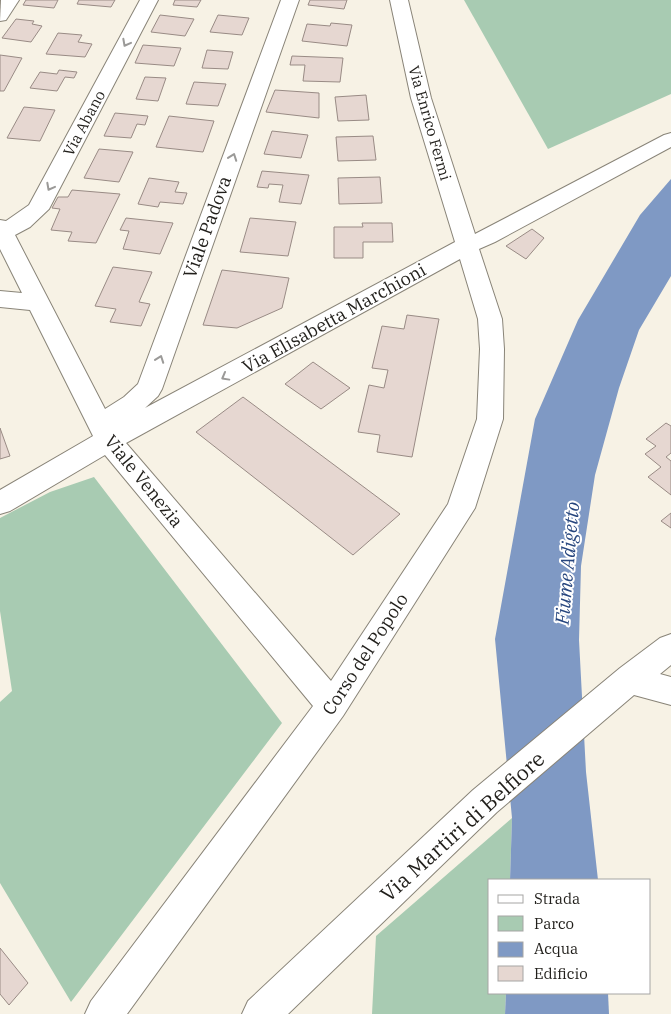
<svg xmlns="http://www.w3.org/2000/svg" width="671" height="1014" viewBox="0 0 671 1014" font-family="'IBM Plex Serif',serif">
<rect width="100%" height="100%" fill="#f7f2e5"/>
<g fill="#a8cbb2">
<path d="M464,0H671V94L548,149Z"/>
<path d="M94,477L282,723L71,1002L0,883V702L12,691L0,611V518L50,492Z"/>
<path d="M512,818L510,880H490V993H506L505,1014H372L376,936Z"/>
</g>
<g fill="#7f99c4">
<path d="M671,179V276L639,330L619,388L595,475L581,566L579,640L586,772L598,880H510L512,818L495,639L535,419L578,320L640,215Z"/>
<path d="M506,993H608L609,1014H505Z"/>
</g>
<g fill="#e6d7d1" stroke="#998b85">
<path d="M26,0H58L54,8L23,5Z"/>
<path d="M79,0H115L111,7L77,4Z"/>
<path d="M175,0H201L197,7L173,5Z"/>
<path d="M310,0H347L344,9L308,5Z"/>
<path d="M160,15L194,19L185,36L151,32Z"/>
<path d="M218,15L249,18L242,35L210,32Z"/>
<path d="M16,19L34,21L32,24L42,26L31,42L2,38Z"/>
<path d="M331,23L352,25L347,46L302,41L307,24L330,26Z"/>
<path d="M58,33L82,35L78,42L92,44L85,57L46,54Z"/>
<path d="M143,45L181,48L174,66L135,63Z"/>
<path d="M207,50L233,52L228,69L202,68Z"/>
<path d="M0,55L22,58L4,91H0Z"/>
<path d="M292,56L343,58L340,82L303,81L305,65H290Z"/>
<path d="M59,70L77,72L74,78L65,77L57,91L30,88L40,72L57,74Z"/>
<path d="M145,77L166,78L158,101L136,99Z"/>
<path d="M194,82L226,84L218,106L186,104Z"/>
<path d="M275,90L319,93V118L266,112Z"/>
<path d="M366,95L369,120L338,121L335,97Z"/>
<path d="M24,107L55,110L40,141L7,138Z"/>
<path d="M115,113L148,116L145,125L137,124L131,138L104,136Z"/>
<path d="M169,116L214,121L203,152L156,147Z"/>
<path d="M272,131L308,135L301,158L264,154Z"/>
<path d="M373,136L376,160L338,161L336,137Z"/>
<path d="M99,149L133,152L119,182L84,178Z"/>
<path d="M262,171L309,175L301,204L279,202L283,185L269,184L268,188L257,187Z"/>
<path d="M380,177L382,203L339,204L338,178Z"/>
<path d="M149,178L179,182L175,192L187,193L183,204L160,202L158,207L138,204Z"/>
<path d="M72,190L120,194L96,243L68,241L72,232L51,230L60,209L52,208L58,197H68Z"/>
<path d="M126,218L173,223L160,254L123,249L129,231L120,230Z"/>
<path d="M250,218L296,222L288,256L240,252Z"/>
<path d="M362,223H392L393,242H363V258H334V227H363Z"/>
<path d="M532,229L544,238L526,259L506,246Z"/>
<path d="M113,267L152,272L139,302L150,304L141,326L110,322L116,309L95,306Z"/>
<path d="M222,270L289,278L282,308L237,328L203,325Z"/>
<path d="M407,315L439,319L412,457L377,452L380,435L358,432L369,385L384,388L388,370L372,368L382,326L404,329Z"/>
<path d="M313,362L350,388L321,409L285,384Z"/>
<path d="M243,397L400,514L353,555L196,432Z"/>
<path d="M666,423L671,426V453L666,457L671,461V495L648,477L661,467L645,454L656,446L646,439Z"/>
<path d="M0,428L10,456L0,459Z"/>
<path d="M671,513V528L661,521Z"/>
<path d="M0,948L28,983L9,1005L0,994Z"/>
</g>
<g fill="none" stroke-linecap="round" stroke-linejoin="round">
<g stroke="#898478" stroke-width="2">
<g id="minor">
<path d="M1,0H19L6,20L0,21Z"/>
<path d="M140,0H158L49,209L30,227L15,235L105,409L124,397L138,384L281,0H299L162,389L158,396L145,408L455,242L411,98L390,0H408L431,98L475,234L664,135L671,133V147L495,242L479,249L502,319L504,349L503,419L475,508L343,716L127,1014H85L91,1001L313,706L105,455L10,511L0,514V490L93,436L30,310L0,307V291L22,293L0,249V220L6,221L29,205ZM460,259L478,319L480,349L477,419L448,504L331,681L126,443Z"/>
<path d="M671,634V665L660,674L671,677V705L634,695L497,812L288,1014H242L248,1001L473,790L620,668L660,638Z"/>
</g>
</g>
<use href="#minor" fill="#fff" fill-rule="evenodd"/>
</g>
<defs><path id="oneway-chevron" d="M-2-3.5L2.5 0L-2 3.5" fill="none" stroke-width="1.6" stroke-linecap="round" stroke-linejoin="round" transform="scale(1.25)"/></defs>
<g stroke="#9b9a98">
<use href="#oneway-chevron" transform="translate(126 43) rotate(118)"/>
<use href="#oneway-chevron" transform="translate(233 157) rotate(-70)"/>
<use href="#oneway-chevron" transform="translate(50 187) rotate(118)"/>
<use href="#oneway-chevron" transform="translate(160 359) rotate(-70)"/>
<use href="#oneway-chevron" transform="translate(225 377) rotate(151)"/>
</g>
<g text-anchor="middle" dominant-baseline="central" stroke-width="4" stroke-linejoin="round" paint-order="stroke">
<g font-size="15" fill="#211f1b" stroke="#fff">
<text transform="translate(84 123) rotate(-62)">Via Abano</text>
<text transform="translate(430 123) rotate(74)">Via Enrico Fermi</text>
</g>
<g font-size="18" fill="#211f1b" stroke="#fff">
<text transform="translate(207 227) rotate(-70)">Viale Padova</text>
<text transform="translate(334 318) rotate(-29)">Via Elisabetta Marchioni</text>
<text transform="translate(144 481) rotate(51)">Viale Venezia</text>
<text transform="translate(365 654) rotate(-57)">Corso del Popolo</text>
</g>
<g font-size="19" font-style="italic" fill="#27467e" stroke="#fff">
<text transform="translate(567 563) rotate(-85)">Fiume Adigetto</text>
</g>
<g font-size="21" fill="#211f1b" stroke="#fff">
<text transform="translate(462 826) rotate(-42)">Via Martiri di Belfiore</text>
</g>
</g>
<rect x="488" y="879" width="162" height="115" fill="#ffffff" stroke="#a6a5a4"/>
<rect x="498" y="895" width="25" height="8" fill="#ffffff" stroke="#a6a5a4"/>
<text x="534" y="904" font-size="15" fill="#211f1b">Strada</text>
<rect x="498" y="916" width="25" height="15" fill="#a8cbb2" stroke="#a6a5a4"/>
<text x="534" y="929" font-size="15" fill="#211f1b">Parco</text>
<rect x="498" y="942" width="25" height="15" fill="#7f99c4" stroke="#a6a5a4"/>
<text x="534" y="954" font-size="15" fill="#211f1b">Acqua</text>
<rect x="498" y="966" width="25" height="15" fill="#e6d7d1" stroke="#a6a5a4"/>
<text x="534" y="979" font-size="15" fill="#211f1b">Edificio</text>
</svg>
